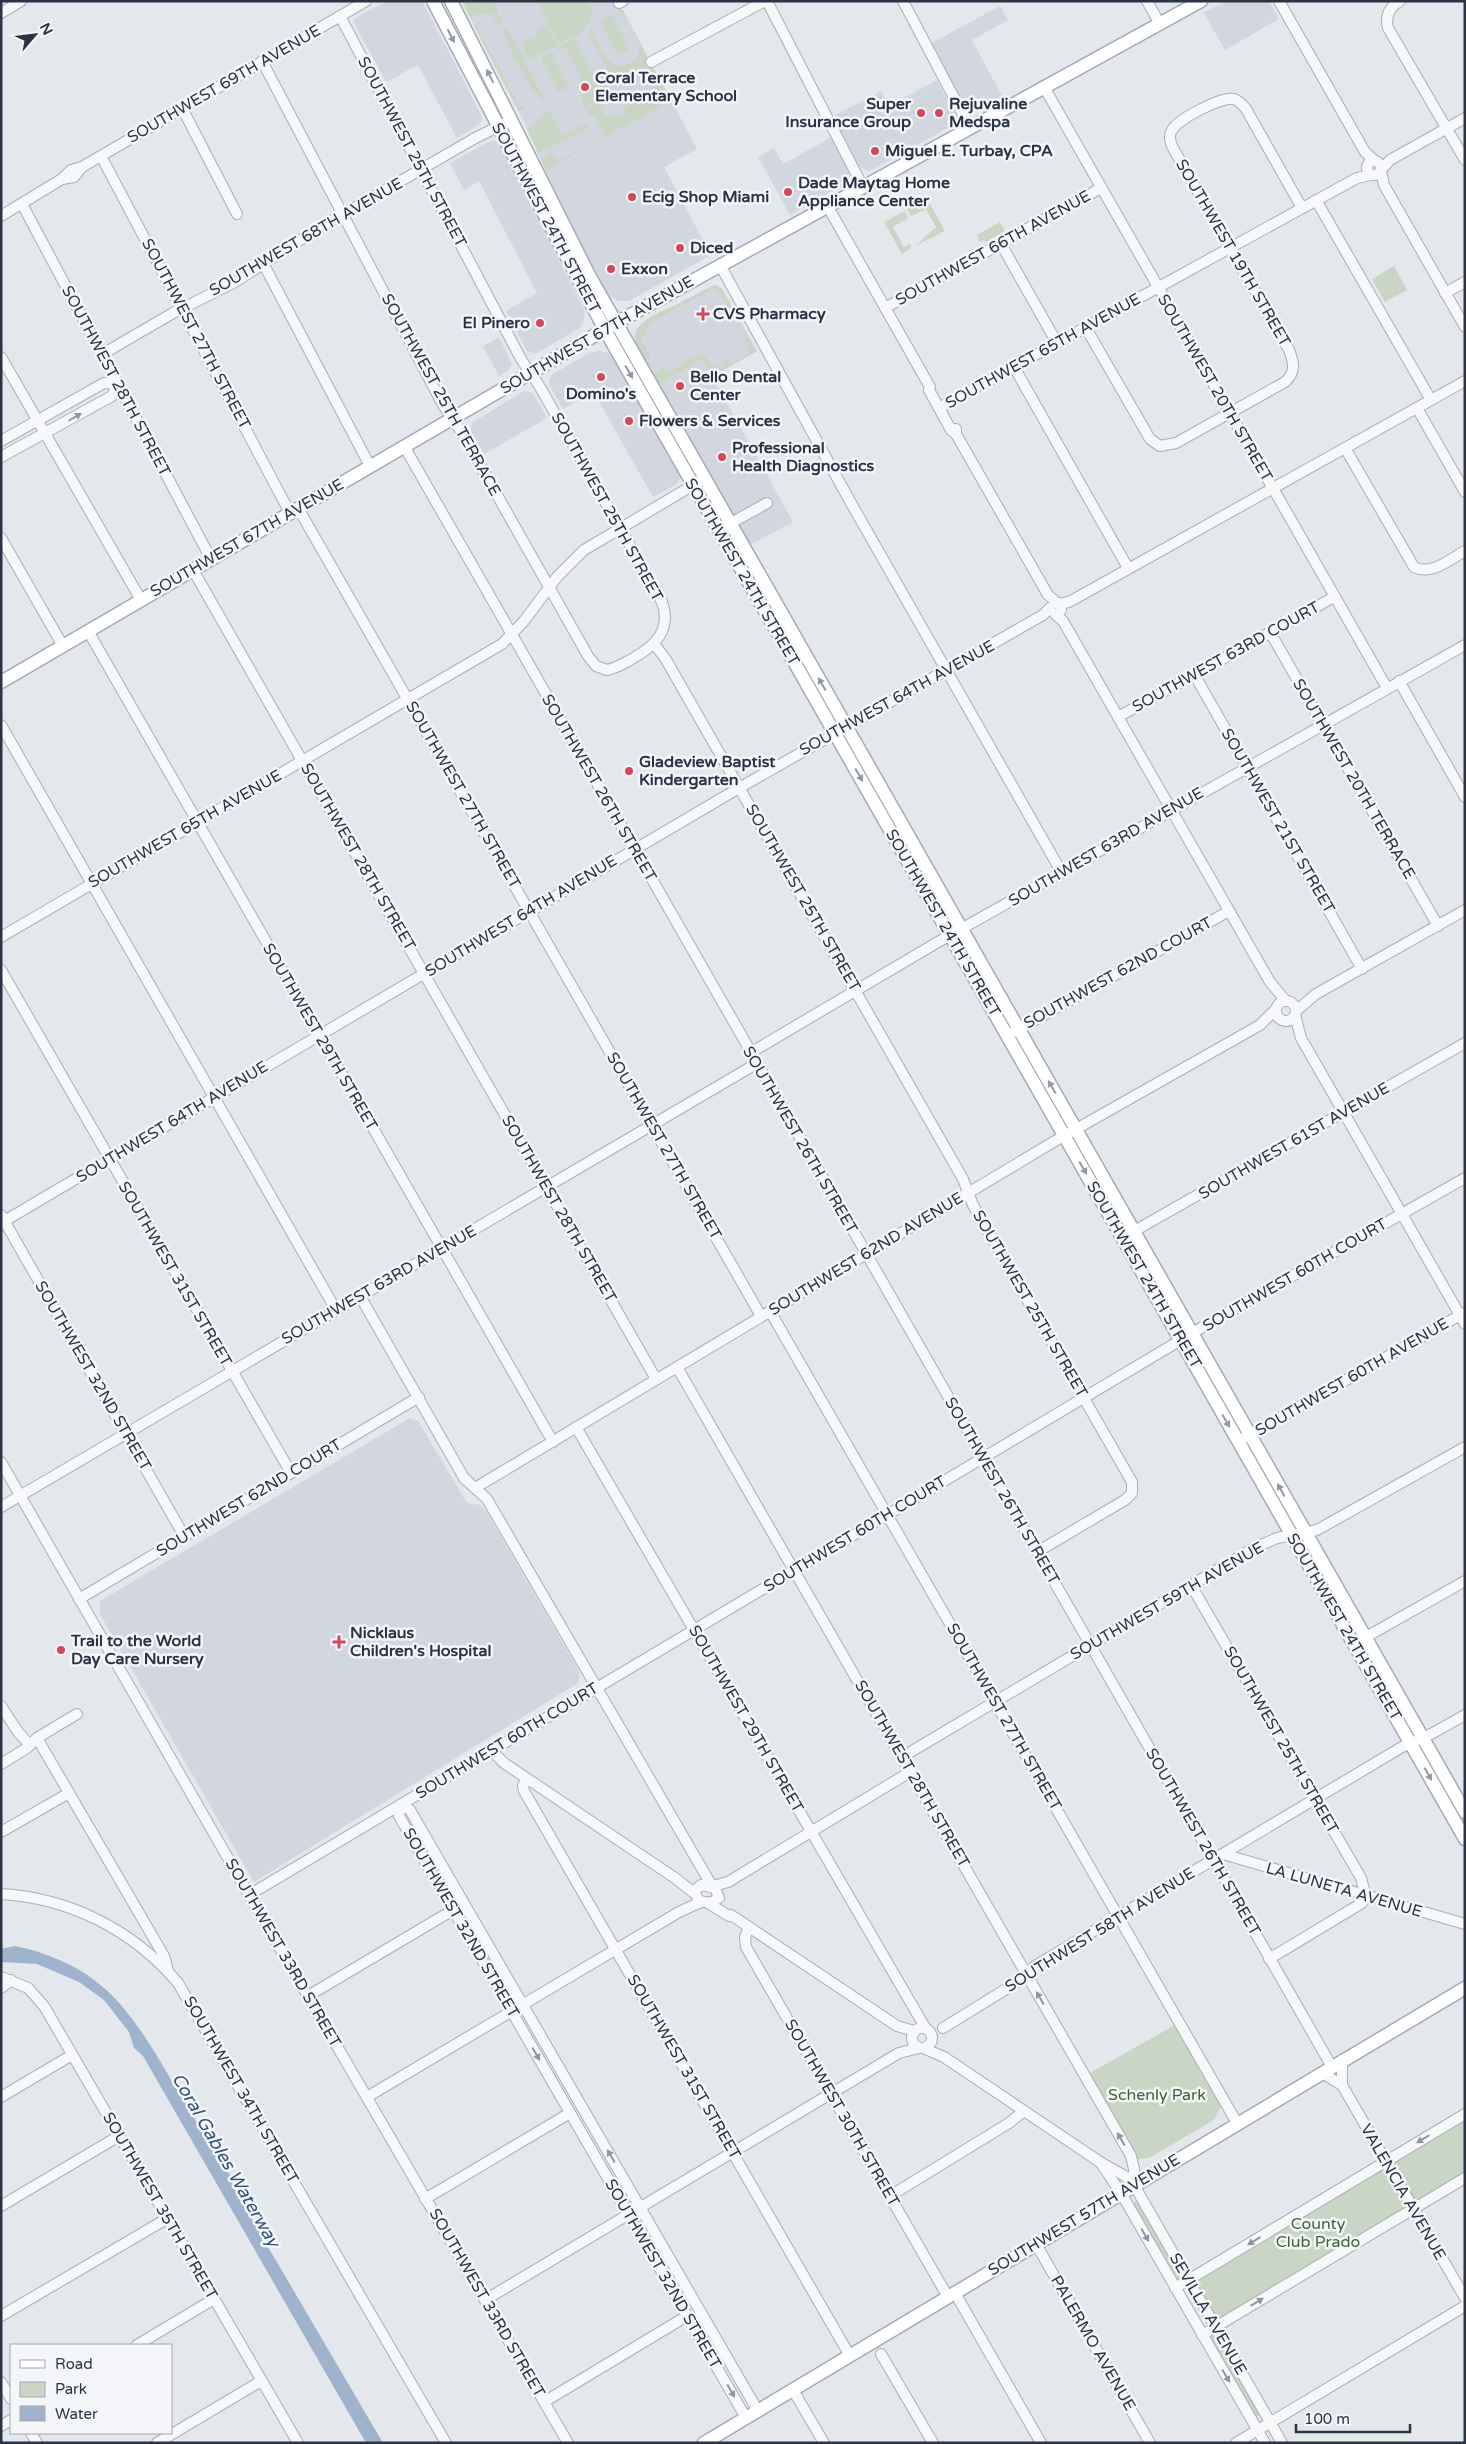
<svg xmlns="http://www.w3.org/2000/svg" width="1466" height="2444" viewBox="0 0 1466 2444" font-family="'Varela Round',sans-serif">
<rect width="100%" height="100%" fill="#e4e7ec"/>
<g fill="#d2d6de">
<path d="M387,1H422L455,64L482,117L480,124L457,138L418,65L386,82L353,21L359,16Z"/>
<path d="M462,1H618L697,149L664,167L711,255L629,301H619L609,296L569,224L523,120Z"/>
<path d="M1226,1H1269L1279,19L1225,50L1204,13Z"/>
<path d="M1000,6L1008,20L972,40L1003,98L981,110L972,112L957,96L930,44Z"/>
<path d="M937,80L954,113L955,117L953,125L874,169L869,171L860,167L852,158L830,118L881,91L889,106Z"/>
<path d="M832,137L845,162L851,181L790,215L758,157L774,148L783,164Z"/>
<path d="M495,141L501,146L585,311L584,320L580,328L535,354L527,351L506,311L537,293L479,181L464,190L450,163L488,142Z"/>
<path d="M716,285L722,289L757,351L712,376L793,522L750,545L636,344V332L641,324L711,286Z"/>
<path d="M499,337L512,364L509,370L499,376L483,346Z"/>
<path d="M599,351L608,353L614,358L679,473L680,478L677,484L653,497L593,391L563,409L549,384L550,377L553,374L589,353Z"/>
<path d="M524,391L533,393L547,418L484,454L471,431L472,423Z"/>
<path d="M410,1418L418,1421L467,1503L480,1505L486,1511L579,1671L580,1677L578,1683L254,1882L100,1614V1601Z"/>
</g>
<g fill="#c9d6c5">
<path d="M462,1H494L503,25L497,24L492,13L487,15L482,13L470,17Z"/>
<path d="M537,1H588L593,10C584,36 584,31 559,44Z"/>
<path d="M621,7L670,101L545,170L541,159L552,153L558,161L605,136L595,115L590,116L587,111L597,100L606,117L617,113L620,117L626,115L623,108L654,92L641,69L594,93L596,98L586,109L580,96L588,92L585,84L589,82L587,78L583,81L566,47L558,51L557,48L575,39L597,81L610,74L588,32L592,30C597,39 602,53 609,61C620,72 640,62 639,47C638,36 629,24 624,15H621L620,9Z"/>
<path d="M607,14L613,17L628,46L629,50L624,54L616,52L602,25L601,22Z"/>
<path d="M481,21L483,23L477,27L496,63L502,61L498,65L519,107L525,106L523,110H518L474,26Z"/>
<path d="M547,25L558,45L529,60L523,47L525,46L523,42L539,34L537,30Z"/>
<path d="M505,28L513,37L545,101L542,102L538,93L535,95L514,56L509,57L513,53L502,32Z"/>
<path d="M551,52L569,88L559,93L540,57Z"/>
<path d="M549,110L562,136L586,124L589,128L538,153L527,129C537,124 540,115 549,110Z"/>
<path d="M927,199L945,231L915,246L936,227L926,209L911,216L906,207L908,205L910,208Z"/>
<path d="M905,211L908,218L893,227L904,247L910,244L911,248L902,254L884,222Z"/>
<path d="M1000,222L1005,231L986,242L984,240L980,242L977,235Z"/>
<path d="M1394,266L1407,290L1385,302L1372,279Z"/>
<path d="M716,285L722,289L736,314L734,317L716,287L683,305L681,302Z"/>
<path d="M680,303L681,305L648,325L645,336L641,338L651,358L656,356L646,361C642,356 638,350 636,344C627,322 665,311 680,303Z"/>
<path d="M748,335L756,352L712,376L702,359L659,384L653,375L664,367L668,372L687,361L685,355L689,360L703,352L711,366L716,364L720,369L725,366L722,360L726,358L730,364L749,353L746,348L750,344L749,342L744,343Z"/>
<path d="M1175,2025L1221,2107L1214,2120L1149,2158L1137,2159L1088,2074Z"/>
<path d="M1465,2118V2173L1423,2198L1415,2199L1409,2196L1394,2168L1396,2161Z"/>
<path d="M1380,2170C1392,2171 1406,2197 1403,2209L1399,2214L1219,2319H1215L1197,2287L1200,2277Z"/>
<path d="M1136,2201L1140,2204L1181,2277L1180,2279H1175L1132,2204Z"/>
<path d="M1214,2334L1262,2413L1254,2418L1209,2340L1211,2335Z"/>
</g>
<path fill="#9fb4cc" d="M15,1946C108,1966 134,2017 179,2093C196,2122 215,2151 233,2180L243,2197L244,2206L383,2443H366L143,2056L134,2048L129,2032L104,2000L79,1982L37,1964L1,1962V1949Z"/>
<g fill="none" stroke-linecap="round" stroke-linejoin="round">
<g stroke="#a9aeb7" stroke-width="12">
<g id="minor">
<path d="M767,1L863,187"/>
<path d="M903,1L970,128"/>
<path d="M1147,1L1160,24"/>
<path d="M1279,1L1365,152L1375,161"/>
<path d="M1400,1C1389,7 1385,16 1388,28L1465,160"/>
<path d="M619,3L623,1"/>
<path d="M1,13L21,1"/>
<path d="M262,61L443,405L462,433L588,656L596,666L607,670C617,668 624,663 632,659C655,646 672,630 662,602L540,387L521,359L340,16"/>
<path d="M651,62L765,1"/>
<path d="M1044,87L1387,688"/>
<path d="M182,108L237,214"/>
<path d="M101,156L290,513"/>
<circle cx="1374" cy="168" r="7"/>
<path d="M1381,170L1390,160L1465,118"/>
<path d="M1381,171L1384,185L1465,327"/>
<path d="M62,179L74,177L82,167"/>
<path d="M1316,200L1431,400"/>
<path d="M22,204L211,559"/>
<path d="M828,207L930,387L929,390L951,430L956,434"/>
<path d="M1,216L62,179L71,170L82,167L366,1"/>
<path d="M1001,244L1057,343"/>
<path d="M264,265L370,466"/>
<path d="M720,265L851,503L1062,873"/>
<path d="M1445,293L1465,282"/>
<path d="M885,308L1101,188"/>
<path d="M1086,328L1150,439L1160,446L1176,443L1285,382C1296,372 1294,363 1289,350L1173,148C1170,142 1168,136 1172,130C1178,119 1222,96 1234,99C1240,101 1243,105 1246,109L1302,208"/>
<path d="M101,355L173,313L235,282L314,231L477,137L512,120"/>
<path d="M1,357L141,600"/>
<path d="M1014,367L1128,568"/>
<path d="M939,408L1357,178L1371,175"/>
<path d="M1417,408L1465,492"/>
<path d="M956,429V434L1048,595L1060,605L1061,610"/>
<path d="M1,441L104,383L118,384L112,396L1,457"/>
<path d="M404,446L1332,2067"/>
<path d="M1345,448L1414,567C1432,576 1450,559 1465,551"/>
<path d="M298,508L761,1316"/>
<path d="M724,527L767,503"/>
<path d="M1,538L63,646"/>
<path d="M193,570L656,1379"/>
<path d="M1058,604L1069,602L1465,381"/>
<path d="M1055,614L1063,621L1270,982L1285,1000"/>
<path d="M88,631L553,1442"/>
<path d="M1270,632L1438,926"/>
<path d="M654,644L665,658L963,1179L973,1205L1132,1482V1493L1125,1500L1037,1552"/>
<path d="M1194,674L1362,969"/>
<path d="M1399,681L1465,797"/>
<path d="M1118,717L1334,597"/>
<path d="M1,725L336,1310"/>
<path d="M1,937L502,644L524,621L557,577L584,550L700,481"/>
<path d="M1,970L291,1473"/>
<circle cx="1286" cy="1011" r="10"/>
<path d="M1296,1011L1316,994L1465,910"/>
<path d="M1295,1015L1301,1038L1465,1324"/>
<path d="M1012,1033L1229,911"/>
<path d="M750,1053L938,942L1465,645"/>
<path d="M1,1215L184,1536"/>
<path d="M1,1223L739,788L1043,615L1050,608"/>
<path d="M1129,1234L1465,1043"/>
<path d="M360,1296L464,1478L487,1499L712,1886"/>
<path d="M770,1311L1237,2123"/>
<path d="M677,1367L1131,2156L1134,2169V2185"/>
<path d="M576,1427L926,2029"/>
<path d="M1244,1438L1464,1313"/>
<path d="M1,1462L256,1907L568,2443"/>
<path d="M475,1488L1055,1141L1260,1025L1276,1009"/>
<path d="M1,1507L756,1064"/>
<path d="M1191,1585L1361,1878L1366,1897L1362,1903L1269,1959"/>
<path d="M79,1599L419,1397"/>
<path d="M1359,1641L1465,1581"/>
<path d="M1,1706L18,1732L30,1745"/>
<path d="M37,1738L164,1956L168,1971"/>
<path d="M492,1751L504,1763L675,1878L694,1893"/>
<path d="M902,1757L1254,1548L1277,1538L1317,1530L1465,1447"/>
<path d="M1,1764L27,1748L37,1738L77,1714"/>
<path d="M526,1779L523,1786L524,1791L850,2356"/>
<path d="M1,1832L69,1793"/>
<path d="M1223,1854L1465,1924"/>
<path d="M701,1885L715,1888L719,1898L710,1903L699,1901L694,1891Z"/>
<path d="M713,1886L728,1882L910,1772"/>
<path d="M1,1894C70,1898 133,1930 178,1983L446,2443"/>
<path d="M249,1895L1206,1325L1465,1178"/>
<path d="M708,1903L729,1916L731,1915L897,2026L914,2031"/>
<path d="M749,1927L745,1937L746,1947L948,2297"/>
<path d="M1,1977L28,1988L44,2006L298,2443"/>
<path d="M1,1988L11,1980"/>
<path d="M308,1996L453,1910"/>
<circle cx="922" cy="2038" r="10"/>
<path d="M943,2028L1019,1981L1035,1966L1402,1747L1431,1734L1465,1715"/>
<path d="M923,2048L944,2057L1100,2162L1125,2176L1134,2185L1282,2443"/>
<path d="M1322,2073L1342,2085L1465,2298"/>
<path d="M1342,2085V2060"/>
<path d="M1,2097L72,2055"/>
<path d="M367,2097L679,1912L701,1902"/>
<path d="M1100,2162L1121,2193L1265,2443"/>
<path d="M890,2196L1009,2123L1024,2111"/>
<path d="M425,2199L570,2113"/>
<path d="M1,2206L119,2136"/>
<path d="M1036,2244L1150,2443"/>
<path d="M1175,2288L1465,2114"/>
<path d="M955,2293L1041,2443"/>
<path d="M485,2300L899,2053L919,2048"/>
<path d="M1,2316L168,2218"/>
<path d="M1202,2335L1465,2178"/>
<path d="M137,2345L214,2299"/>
<path d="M881,2354L933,2443"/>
<path d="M1,2382L11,2399"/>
<path d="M793,2390L824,2443"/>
<path d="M544,2402L687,2316"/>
<path d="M746,2418L399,1816L401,1804L410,1810L758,2411"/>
<path d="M1,2426L11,2420"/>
<path d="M31,2433L37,2443"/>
<path d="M157,2443L261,2381"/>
<path d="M1236,2443L1465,2306"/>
</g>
</g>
<g stroke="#a3abb8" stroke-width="15">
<g id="major">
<path d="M433,1L605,330L1465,1839"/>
<path d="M451,1L590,277L1465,1812"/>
<path d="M1,682L616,323L1201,1"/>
<path d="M704,2443L1465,1988"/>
</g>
</g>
<use href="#minor" stroke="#f7f8fa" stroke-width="10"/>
<use href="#major" stroke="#fff" stroke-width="12"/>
</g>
<defs><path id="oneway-solid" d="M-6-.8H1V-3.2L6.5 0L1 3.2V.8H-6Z" transform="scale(1.25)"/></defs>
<g fill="#959aa2">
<use href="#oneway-solid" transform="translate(451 36) rotate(63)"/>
<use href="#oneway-solid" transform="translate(490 76) rotate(-117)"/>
<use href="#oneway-solid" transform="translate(629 372) rotate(60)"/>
<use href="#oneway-solid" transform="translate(822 684) rotate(-120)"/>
<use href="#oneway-solid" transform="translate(859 775) rotate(60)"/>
<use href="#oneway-solid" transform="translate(1052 1087) rotate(-120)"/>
<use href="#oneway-solid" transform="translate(1083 1168) rotate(60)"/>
<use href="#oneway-solid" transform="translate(1226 1421) rotate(60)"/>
<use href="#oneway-solid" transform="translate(1281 1490) rotate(-119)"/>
<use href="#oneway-solid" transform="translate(1428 1774) rotate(61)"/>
</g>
<g fill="#9196a0">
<use href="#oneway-solid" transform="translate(75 417) rotate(-30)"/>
<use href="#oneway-solid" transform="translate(1040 1998) rotate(-120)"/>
<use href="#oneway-solid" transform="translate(536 2054) rotate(60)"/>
<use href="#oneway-solid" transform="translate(1121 2139) rotate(-120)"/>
<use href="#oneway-solid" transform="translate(1423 2139) rotate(149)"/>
<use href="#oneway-solid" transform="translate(611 2156) rotate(-120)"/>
<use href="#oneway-solid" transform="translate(1145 2235) rotate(60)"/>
<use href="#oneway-solid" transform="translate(1254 2241) rotate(149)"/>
<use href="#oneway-solid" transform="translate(1257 2302) rotate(-31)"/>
<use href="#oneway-solid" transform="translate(1226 2376) rotate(60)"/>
<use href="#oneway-solid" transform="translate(731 2391) rotate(60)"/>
</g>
<g fill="#d1495b" stroke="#f4f6f9" stroke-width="2">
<circle cx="585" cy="87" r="5"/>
<circle cx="921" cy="113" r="5"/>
<circle cx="939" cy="113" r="5"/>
<circle cx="875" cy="151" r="5"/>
<circle cx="788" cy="192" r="5"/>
<circle cx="632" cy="197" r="5"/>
<circle cx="680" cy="248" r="5"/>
<circle cx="611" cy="269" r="5"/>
<path d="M700.5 306.5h5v5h5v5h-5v5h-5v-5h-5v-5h5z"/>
<circle cx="540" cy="323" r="5"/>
<circle cx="601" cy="377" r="5"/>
<circle cx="680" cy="386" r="5"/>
<circle cx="629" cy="421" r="5"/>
<circle cx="722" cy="457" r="5"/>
<circle cx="629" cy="771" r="5"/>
<path d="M336.5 1634.5h5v5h5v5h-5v5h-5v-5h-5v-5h5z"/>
<circle cx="61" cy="1650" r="5"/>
</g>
<g text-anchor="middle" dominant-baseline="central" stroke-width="5" stroke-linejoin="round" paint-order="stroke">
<g font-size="16" font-weight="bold" fill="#2b3445" stroke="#f4f6f9" text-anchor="start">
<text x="595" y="78">Coral Terrace<tspan x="595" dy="18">Elementary School</tspan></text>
<text x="911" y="104" text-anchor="end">Super<tspan x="911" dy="18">Insurance Group</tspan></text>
<text x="949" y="104">Rejuvaline<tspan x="949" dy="18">Medspa</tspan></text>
<text x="885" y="151">Miguel E. Turbay, CPA</text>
<text x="798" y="183">Dade Maytag Home<tspan x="798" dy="18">Appliance Center</tspan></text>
<text x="642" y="197">Ecig Shop Miami</text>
<text x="690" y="248">Diced</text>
<text x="621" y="269">Exxon</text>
<text x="713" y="314">CVS Pharmacy</text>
<text x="530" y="323" text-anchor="end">El Pinero</text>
<text x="690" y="377">Bello Dental<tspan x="690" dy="18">Center</tspan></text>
<text x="601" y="394" text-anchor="middle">Domino's</text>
<text x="639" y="421">Flowers &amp; Services</text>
<text x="732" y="448">Professional<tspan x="732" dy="18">Health Diagnostics</tspan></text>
<text x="639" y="762">Gladeview Baptist<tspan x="639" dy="18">Kindergarten</tspan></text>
<text x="350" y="1633">Nicklaus<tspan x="350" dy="18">Children's Hospital</tspan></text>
<text x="71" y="1641">Trail to the World<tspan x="71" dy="18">Day Care Nursery</tspan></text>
</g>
<g font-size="16" fill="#2b3445" stroke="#f4f6f9">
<text transform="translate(224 84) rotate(-30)">SOUTHWEST 69TH AVENUE</text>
<text transform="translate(412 152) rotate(62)">SOUTHWEST 25TH STREET</text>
<text transform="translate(546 218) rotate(62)">SOUTHWEST 24TH STREET</text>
<text transform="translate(306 237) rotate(-30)">SOUTHWEST 68TH AVENUE</text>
<text transform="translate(993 248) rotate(-29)">SOUTHWEST 66TH AVENUE</text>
<text transform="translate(1233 253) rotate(60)">SOUTHWEST 19TH STREET</text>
<text transform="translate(196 334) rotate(62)">SOUTHWEST 27TH STREET</text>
<text transform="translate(597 335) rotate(-30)">SOUTHWEST 67TH AVENUE</text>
<text transform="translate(1043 351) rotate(-29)">SOUTHWEST 65TH AVENUE</text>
<text transform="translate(116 381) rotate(62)">SOUTHWEST 28TH STREET</text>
<text transform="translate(1215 388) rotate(60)">SOUTHWEST 20TH STREET</text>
<text transform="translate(441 395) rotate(61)">SOUTHWEST 25TH TERRACE</text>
<text transform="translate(607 507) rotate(61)">SOUTHWEST 25TH STREET</text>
<text transform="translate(247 538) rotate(-30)">SOUTHWEST 67TH AVENUE</text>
<text transform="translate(742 572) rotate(60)">SOUTHWEST 24TH STREET</text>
<text transform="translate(1226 657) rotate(-29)">SOUTHWEST 63RD COURT</text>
<text transform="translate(897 698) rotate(-29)">SOUTHWEST 64TH AVENUE</text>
<text transform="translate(1354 779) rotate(60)">SOUTHWEST 20TH TERRACE</text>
<text transform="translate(599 788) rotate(60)">SOUTHWEST 26TH STREET</text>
<text transform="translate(463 795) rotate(60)">SOUTHWEST 27TH STREET</text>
<text transform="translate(1278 821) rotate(60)">SOUTHWEST 21ST STREET</text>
<text transform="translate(185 829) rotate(-30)">SOUTHWEST 65TH AVENUE</text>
<text transform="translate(1106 847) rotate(-30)">SOUTHWEST 63RD AVENUE</text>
<text transform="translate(358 857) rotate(60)">SOUTHWEST 28TH STREET</text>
<text transform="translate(803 898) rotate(60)">SOUTHWEST 25TH STREET</text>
<text transform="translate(521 916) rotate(-31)">SOUTHWEST 64TH AVENUE</text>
<text transform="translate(943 923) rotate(60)">SOUTHWEST 24TH STREET</text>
<text transform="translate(1118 973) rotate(-29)">SOUTHWEST 62ND COURT</text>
<text transform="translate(320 1037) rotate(60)">SOUTHWEST 29TH STREET</text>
<text transform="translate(172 1122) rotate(-31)">SOUTHWEST 64TH AVENUE</text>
<text transform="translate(800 1140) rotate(60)">SOUTHWEST 26TH STREET</text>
<text transform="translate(1294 1141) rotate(-30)">SOUTHWEST 61ST AVENUE</text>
<text transform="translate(664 1146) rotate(60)">SOUTHWEST 27TH STREET</text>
<text transform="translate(559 1209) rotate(60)">SOUTHWEST 28TH STREET</text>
<text transform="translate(866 1254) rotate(-31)">SOUTHWEST 62ND AVENUE</text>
<text transform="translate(175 1274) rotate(60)">SOUTHWEST 31ST STREET</text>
<text transform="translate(1144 1275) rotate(60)">SOUTHWEST 24TH STREET</text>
<text transform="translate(1295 1275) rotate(-30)">SOUTHWEST 60TH COURT</text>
<text transform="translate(379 1285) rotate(-30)">SOUTHWEST 63RD AVENUE</text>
<text transform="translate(1030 1304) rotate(60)">SOUTHWEST 25TH STREET</text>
<text transform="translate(93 1376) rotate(60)">SOUTHWEST 32ND STREET</text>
<text transform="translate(1352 1377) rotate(-30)">SOUTHWEST 60TH AVENUE</text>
<text transform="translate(1002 1491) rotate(60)">SOUTHWEST 26TH STREET</text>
<text transform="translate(249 1498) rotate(-31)">SOUTHWEST 62ND COURT</text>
<text transform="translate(855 1534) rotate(-31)">SOUTHWEST 60TH COURT</text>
<text transform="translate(1167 1601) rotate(-30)">SOUTHWEST 59TH AVENUE</text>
<text transform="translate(1344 1627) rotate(60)">SOUTHWEST 24TH STREET</text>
<text transform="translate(1004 1717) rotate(60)">SOUTHWEST 27TH STREET</text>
<text transform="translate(746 1719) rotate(60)">SOUTHWEST 29TH STREET</text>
<text transform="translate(1281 1740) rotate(60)">SOUTHWEST 25TH STREET</text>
<text transform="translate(507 1741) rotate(-31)">SOUTHWEST 60TH COURT</text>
<text transform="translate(912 1774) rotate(60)">SOUTHWEST 28TH STREET</text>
<text transform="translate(1203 1842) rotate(60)">SOUTHWEST 26TH STREET</text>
<text transform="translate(1344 1890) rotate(16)">LA LUNETA AVENUE</text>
<text transform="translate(461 1923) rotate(60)">SOUTHWEST 32ND STREET</text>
<text transform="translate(1100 1930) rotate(-32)">SOUTHWEST 58TH AVENUE</text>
<text transform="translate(283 1953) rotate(60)">SOUTHWEST 33RD STREET</text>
<text transform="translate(684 2067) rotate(60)">SOUTHWEST 31ST STREET</text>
<text transform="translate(241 2090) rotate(60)">SOUTHWEST 34TH STREET</text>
<text transform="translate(842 2113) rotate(60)">SOUTHWEST 30TH STREET</text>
<text transform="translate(1403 2192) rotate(60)">VALENCIA AVENUE</text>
<text transform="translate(160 2206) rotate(60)">SOUTHWEST 35TH STREET</text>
<text transform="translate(1084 2215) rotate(-31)">SOUTHWEST 57TH AVENUE</text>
<text transform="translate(663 2274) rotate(60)">SOUTHWEST 32ND STREET</text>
<text transform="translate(487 2303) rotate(60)">SOUTHWEST 33RD STREET</text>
<text transform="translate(1208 2314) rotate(60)">SEVILLA AVENUE</text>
<text transform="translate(1093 2343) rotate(60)">PALERMO AVENUE</text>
</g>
<g font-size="16" fill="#3f6138" stroke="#f4f6f9">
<text x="1157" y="2095">Schenly Park</text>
<text x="1318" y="2224">County<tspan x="1318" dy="18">Club Prado</tspan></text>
</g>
<g font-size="18" font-style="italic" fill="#34527a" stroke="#f4f6f9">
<text transform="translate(226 2160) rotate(60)">Coral Gables Waterway</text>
</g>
</g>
<rect width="1466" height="2444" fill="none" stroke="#2b3445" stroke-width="5"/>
<rect x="10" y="2344" width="162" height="90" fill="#f4f6f9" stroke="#a4a8b1"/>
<rect x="20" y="2360" width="25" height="8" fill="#ffffff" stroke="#a4a8b1"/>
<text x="55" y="2369" font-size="15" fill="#2b3445">Road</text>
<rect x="20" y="2382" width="25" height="15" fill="#c9d6c5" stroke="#a4a8b1"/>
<text x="55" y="2394" font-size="15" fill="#2b3445">Park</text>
<rect x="20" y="2406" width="25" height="15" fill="#9fb4cc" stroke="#a4a8b1"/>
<text x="55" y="2419" font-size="15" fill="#2b3445">Water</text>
<g transform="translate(35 35) rotate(62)" stroke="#f4f6f9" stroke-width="4" paint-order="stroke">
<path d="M0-4L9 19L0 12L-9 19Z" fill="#2b3445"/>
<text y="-8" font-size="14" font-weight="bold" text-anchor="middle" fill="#2b3445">N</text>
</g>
<path d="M1296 2424v8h114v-8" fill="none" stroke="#2b3445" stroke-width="2.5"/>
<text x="1304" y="2424" font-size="15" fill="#2b3445" stroke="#f4f6f9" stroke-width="4" paint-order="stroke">100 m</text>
</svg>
